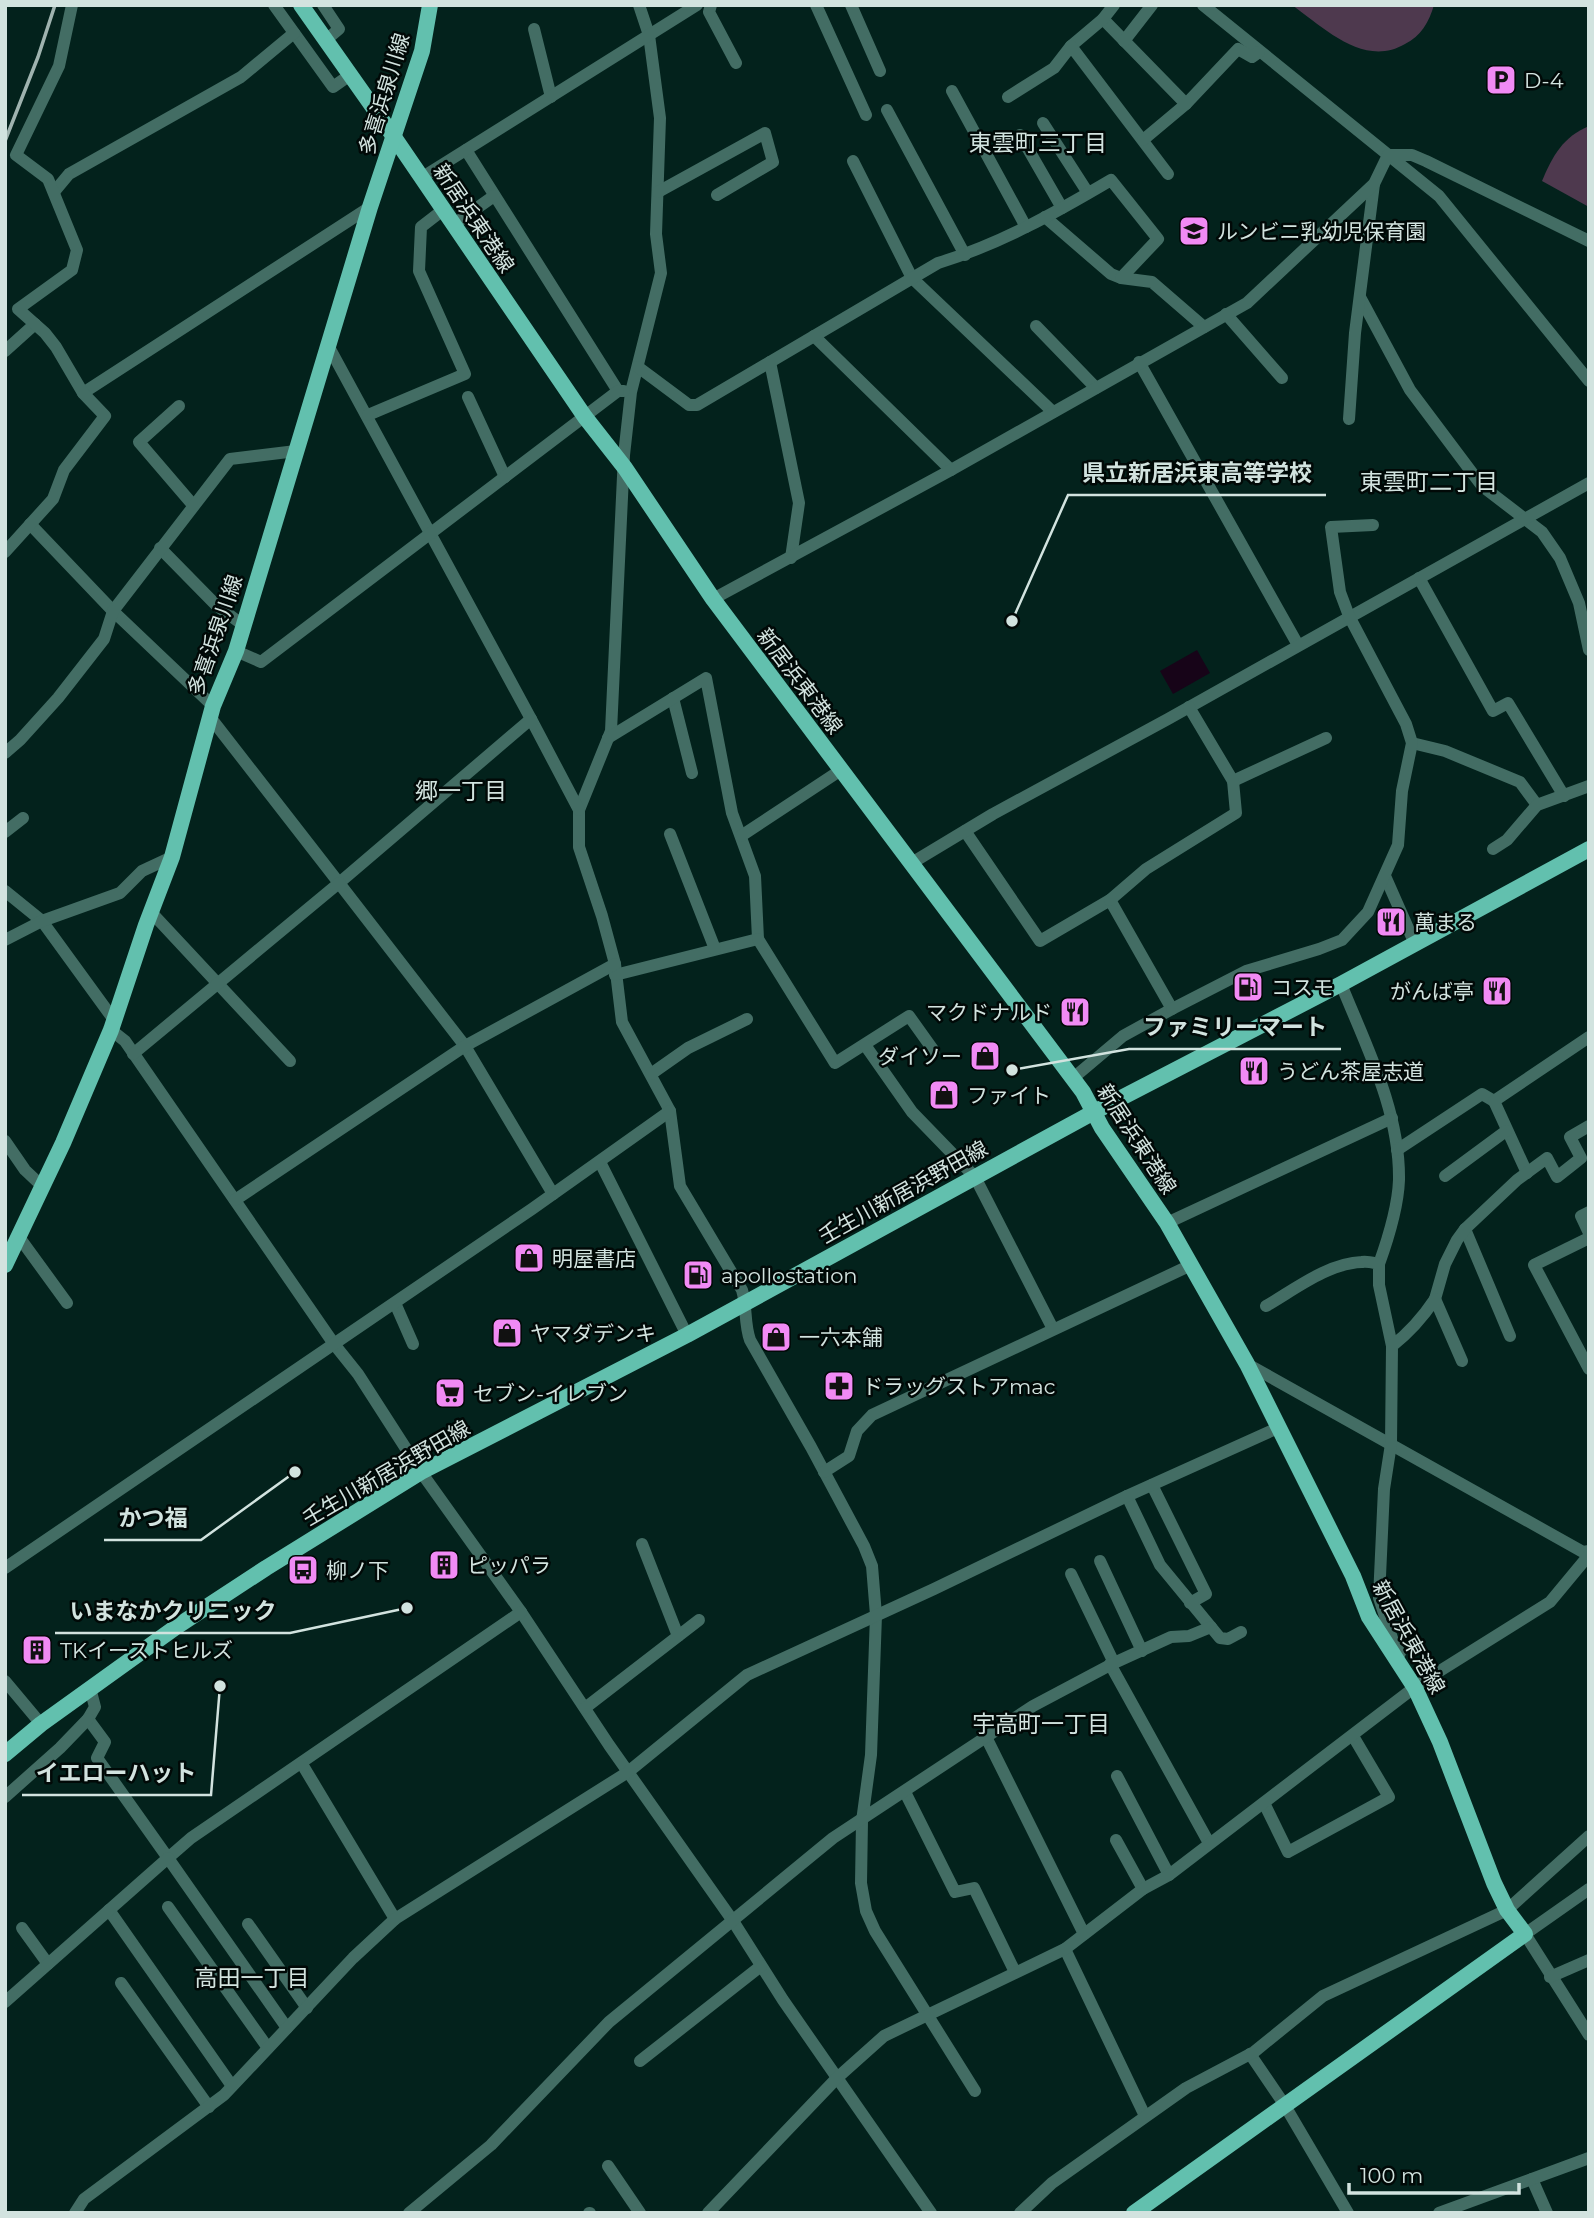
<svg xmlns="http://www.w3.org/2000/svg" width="1594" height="2218" viewBox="0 0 1594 2218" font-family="Montserrat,'Noto Sans JP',sans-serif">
<rect width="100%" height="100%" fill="#03221c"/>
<g fill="#4e394e">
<path d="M1292,5H1434C1429,22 1421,36 1405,44C1364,68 1324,28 1292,5Z"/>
<path d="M1589,126V207L1542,181C1553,155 1563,137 1589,126Z"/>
</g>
<path fill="#170418" d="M1197,650L1210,673L1173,694L1160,671Z"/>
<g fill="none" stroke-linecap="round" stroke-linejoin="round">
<g stroke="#436d64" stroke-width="12">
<path d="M274,5L333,87L350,75"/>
<path d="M323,5L339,29L326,40"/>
<path d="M639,5L649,35L660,118L656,234L661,273L631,392L624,455L611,731L579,810V847L602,916L615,964L622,1022L670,1111L680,1186L742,1290C747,1306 744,1323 750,1340L811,1447L864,1546L872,1566L876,1615L871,1755L862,1821L861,1883L866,1911L875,1931L975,2091"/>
<path d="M711,5L709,12L736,63"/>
<path d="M816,5L866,115"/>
<path d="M851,5L880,71"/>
<path d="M1203,5L1439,196L1589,381"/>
<path d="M1103,19L1186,104"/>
<path d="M534,29L551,97"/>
<path d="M1124,41L1152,5"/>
<path d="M1071,46L1103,19L1114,5"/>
<path d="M952,91L1026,227"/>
<path d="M1008,97L1054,68L1071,46L1168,174"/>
<path d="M887,110L965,255"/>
<path d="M1043,123L1088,193"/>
<path d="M1020,135L1062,208"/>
<path d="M1143,140L1186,104L1238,49L1252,57L1259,52"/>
<path d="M466,150L618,391H624"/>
<path d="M853,161L912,278L1053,412"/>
<path d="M421,178L697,5"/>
<path d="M54,192L69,174L241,77L294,33"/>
<path d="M658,192L765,133L773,162L717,195"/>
<path d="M1045,217L1111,274L1121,278"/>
<path d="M453,225L494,196"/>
<path d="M1360,297L1410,390L1482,486L1542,532L1560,558L1579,603L1589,650"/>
<path d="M1226,314L1282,378"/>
<path d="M1036,326L1096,388"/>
<path d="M814,336L951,470"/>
<path d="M329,347L531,719"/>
<path d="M5,351L35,324"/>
<path d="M770,362L799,503L791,558"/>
<path d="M1139,362L1298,645"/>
<path d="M638,367L689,405H697L938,263C1000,244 1055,213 1111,180L1158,239L1121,278L1152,282L1204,327"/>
<path d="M83,393L370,207"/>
<path d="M468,397L505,477"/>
<path d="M179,406L139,442L193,505"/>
<path d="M368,415L465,374L419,271L421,227L443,210"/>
<path d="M1349,419L1355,333L1374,184"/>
<path d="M30,524L113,611L213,706"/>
<path d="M160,548L216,605L243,625"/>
<path d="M5,552L53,499L64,470L105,416L83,393L56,347L45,333L18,309L72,270L77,250L48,179L16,155L59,66L72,5"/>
<path d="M1419,578L1493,711L1508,703L1564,796"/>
<path d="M713,599L951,470L1247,303L1374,184L1388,155H1412L1426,161L1589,241"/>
<path d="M236,651L261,662L618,391"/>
<path d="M673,698L692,773"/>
<path d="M210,717L339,883L531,719L579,810"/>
<path d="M608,738L706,678L732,813L755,876L758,939L615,975"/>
<path d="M1412,743L1445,751L1520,782L1537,805"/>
<path d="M5,753L20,740L58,698L104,639L113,611L230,459L296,451"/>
<path d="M1233,781L1326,738"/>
<path d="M965,831L1040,941L1110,900L1172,1009L1123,1036L1072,1079"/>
<path d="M5,832L23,818"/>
<path d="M670,834L715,949"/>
<path d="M741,836L841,770"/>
<path d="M1493,849L1507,840L1537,805L1589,786"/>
<path d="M910,864L993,814L1168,719L1589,483"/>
<path d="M1385,876L1415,944"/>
<path d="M5,891L42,921L114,1020"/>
<path d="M1110,900L1146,869L1236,813L1233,781L1189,707"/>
<path d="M151,912L290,1061"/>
<path d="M758,939L835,1063L909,1016L934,1051"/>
<path d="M5,940L42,921L120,893L142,871L172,857"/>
<path d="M1341,984C1366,1046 1400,1111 1399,1180C1398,1207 1388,1239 1379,1264"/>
<path d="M1172,1009L1246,971L1319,949L1342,940L1368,912L1398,845L1402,791L1412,743L1406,724L1349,616L1340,592L1331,527L1373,525"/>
<path d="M111,1030L125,1041L334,1344L358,1374L421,1472L521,1612L609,1745L733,1921L783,2000L931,2213"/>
<path d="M865,1045L912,1112L975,1177L1053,1329"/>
<path d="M133,1054L339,883L465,1046L553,1194"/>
<path d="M651,1074L688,1048L747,1019"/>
<path d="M5,1141L25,1170L43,1187"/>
<path d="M1397,1150L1482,1094L1494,1101"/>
<path d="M600,1162L687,1335"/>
<path d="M1527,1173L1494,1101L1589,1037"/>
<path d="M1445,1176L1506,1131"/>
<path d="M235,1200L465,1046L615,964"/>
<path d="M1589,1212L1581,1216L1589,1233"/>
<path d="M1167,1223L1392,1118"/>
<path d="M1465,1229L1510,1336"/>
<path d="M19,1237L67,1303"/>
<path d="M1589,1238L1534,1265L1589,1369"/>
<path d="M1435,1299L1445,1264L1457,1240L1465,1229L1517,1180L1547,1158L1557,1177L1581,1158L1570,1137L1589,1126"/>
<path d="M395,1303L413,1344"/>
<path d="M1266,1306C1294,1290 1328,1263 1362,1262C1367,1261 1374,1263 1379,1264V1285L1392,1346"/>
<path d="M1247,1364L1583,1552L1589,1551"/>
<path d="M824,1472L849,1456L857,1431L872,1415L1191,1265"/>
<path d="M1152,1485L1206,1594L1190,1603"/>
<path d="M1127,1496L1160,1565L1220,1638L1228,1639L1241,1632"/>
<path d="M642,1544L678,1636"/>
<path d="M1100,1561L1142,1651"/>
<path d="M5,1568L532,1209L670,1111"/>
<path d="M1071,1574L1114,1663"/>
<path d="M1400,1653L1393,1641L1379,1598L1384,1489L1391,1444L1392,1346C1410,1332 1423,1317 1435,1299L1462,1361"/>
<path d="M1110,1664L1209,1843"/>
<path d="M5,1681L41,1724"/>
<path d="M90,1688L95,1707L88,1719L105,1742L97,1758L168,1858L191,1838L521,1612"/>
<path d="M585,1708L699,1620"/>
<path d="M986,1737L1084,1934"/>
<path d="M302,1764L395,1919"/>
<path d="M1117,1776L1169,1875"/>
<path d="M905,1792L955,1892L974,1888L1015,1972"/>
<path d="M5,1797L60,1748L88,1719"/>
<path d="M1264,1803L1288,1852L1389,1797L1353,1736"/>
<path d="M1116,1840L1143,1889"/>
<path d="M1589,1889L1525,1934L1589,2035"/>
<path d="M168,1907L268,2048"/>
<path d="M109,1910L232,2086"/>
<path d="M248,1924L307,2008"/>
<path d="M22,1928L48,1964"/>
<path d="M1065,1949L1145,2116"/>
<path d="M1550,1977L1589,1960"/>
<path d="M121,1983L209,2107"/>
<path d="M5,2002L168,1858L287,2028"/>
<path d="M1250,2054L1284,2104L1348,2213"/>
<path d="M640,2061L761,1966"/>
<path d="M608,2166L640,2213"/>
<path d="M1532,2179L1547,2213"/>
<path d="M75,2213L84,2199L224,2095L353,1958L395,1919L628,1772L747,1675L934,1589L1127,1496L1280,1427"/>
<path d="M409,2213L491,2145L609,2022L833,1838L1033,1706L1114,1663L1171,1637L1189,1636L1211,1627"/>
<path d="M589,2213H590"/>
<path d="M708,2213L837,2078L884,2036L1065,1949L1143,1889L1169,1875L1419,1684L1550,1602L1589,1555"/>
<path d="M1020,2213L1052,2183L1186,2088L1254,2052L1323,1996L1507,1910L1589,1836"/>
<path d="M1439,2213L1589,2158"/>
</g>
<g stroke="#62c0ae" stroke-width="16">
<path d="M301,5L394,137L585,417L625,468L713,599L1083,1092L1102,1128L1167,1223L1247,1364L1353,1576L1369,1617L1415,1688L1440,1742L1494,1883L1507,1910L1525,1934L1134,2213"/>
<path d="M5,1265L63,1143L111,1030L146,925L172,857L213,706L236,651L370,207L422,51L430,5"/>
<path d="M5,1754L41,1724L176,1627L266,1568L421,1472L687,1335L1094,1112L1341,984L1589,849"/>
</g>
<path stroke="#9fb3af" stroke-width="3.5" d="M5,141L38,57L55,5"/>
</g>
<defs>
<g id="parking-square" transform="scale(1.575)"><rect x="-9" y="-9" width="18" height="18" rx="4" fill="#f18af4" stroke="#010907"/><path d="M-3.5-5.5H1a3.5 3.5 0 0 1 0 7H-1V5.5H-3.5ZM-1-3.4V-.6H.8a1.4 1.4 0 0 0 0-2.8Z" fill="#111"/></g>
<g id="school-square" transform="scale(1.575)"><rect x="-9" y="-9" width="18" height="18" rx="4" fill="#f18af4" stroke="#010907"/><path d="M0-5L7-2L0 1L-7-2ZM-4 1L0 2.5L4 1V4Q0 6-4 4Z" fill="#111"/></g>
<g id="restaurant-square" transform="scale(1.575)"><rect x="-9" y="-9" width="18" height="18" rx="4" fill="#f18af4" stroke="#010907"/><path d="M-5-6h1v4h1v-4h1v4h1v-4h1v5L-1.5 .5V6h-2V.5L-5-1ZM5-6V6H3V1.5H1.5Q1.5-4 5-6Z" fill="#111"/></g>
<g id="fuel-square" transform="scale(1.575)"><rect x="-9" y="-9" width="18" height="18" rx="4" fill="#f18af4" stroke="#010907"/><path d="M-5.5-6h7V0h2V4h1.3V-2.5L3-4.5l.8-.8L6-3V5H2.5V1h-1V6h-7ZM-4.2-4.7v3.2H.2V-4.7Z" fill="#111"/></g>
<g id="shop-square" transform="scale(1.575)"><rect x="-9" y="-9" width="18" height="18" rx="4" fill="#f18af4" stroke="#010907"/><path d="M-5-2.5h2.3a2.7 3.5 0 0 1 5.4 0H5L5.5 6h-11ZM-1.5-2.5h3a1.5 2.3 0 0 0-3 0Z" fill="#111"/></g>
<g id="pharmacy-square" transform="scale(1.575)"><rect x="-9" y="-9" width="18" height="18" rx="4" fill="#f18af4" stroke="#010907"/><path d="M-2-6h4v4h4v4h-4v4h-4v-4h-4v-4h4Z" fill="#111"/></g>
<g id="supermarket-square" transform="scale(1.575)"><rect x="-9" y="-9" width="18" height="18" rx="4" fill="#f18af4" stroke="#010907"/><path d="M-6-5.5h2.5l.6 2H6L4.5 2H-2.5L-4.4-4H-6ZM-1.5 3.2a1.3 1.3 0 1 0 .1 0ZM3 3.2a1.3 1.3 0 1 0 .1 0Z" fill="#111"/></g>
<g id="building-square" transform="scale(1.575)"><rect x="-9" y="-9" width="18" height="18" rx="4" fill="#f18af4" stroke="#010907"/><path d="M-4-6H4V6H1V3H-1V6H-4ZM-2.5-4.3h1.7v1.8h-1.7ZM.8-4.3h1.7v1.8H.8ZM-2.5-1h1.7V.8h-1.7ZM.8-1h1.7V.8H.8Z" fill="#111"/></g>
<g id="bus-square" transform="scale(1.575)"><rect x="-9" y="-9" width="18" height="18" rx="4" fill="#f18af4" stroke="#010907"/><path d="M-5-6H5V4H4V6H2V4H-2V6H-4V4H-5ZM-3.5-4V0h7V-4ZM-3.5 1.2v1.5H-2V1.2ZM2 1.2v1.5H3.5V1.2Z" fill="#111"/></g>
</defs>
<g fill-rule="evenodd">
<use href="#parking-square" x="1501" y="80"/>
<use href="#school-square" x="1194" y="231"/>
<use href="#restaurant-square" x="1391" y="922"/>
<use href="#fuel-square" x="1248" y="987"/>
<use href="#restaurant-square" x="1497" y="991"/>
<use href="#restaurant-square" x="1075" y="1012"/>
<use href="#shop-square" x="985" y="1056"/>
<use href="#restaurant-square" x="1254" y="1071"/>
<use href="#shop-square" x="944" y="1095"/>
<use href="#shop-square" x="529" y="1258"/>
<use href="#fuel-square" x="698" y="1275"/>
<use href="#shop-square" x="507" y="1333"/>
<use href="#shop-square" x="776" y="1337"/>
<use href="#pharmacy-square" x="839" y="1386"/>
<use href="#supermarket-square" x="450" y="1393"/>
<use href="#building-square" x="444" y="1565"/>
<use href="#bus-square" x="303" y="1570"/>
<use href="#building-square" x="37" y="1650"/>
</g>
<g text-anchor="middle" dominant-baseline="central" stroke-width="5" stroke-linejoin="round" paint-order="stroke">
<g font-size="21" fill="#d2e3df" stroke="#010907" text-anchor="start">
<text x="1524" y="80">D-4</text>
<text x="1217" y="231">ルンビニ乳幼児保育園</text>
<text x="1414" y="922">萬まる</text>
<text x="1271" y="987">コスモ</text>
<text x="1474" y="991" text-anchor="end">がんば亭</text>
<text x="1052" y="1012" text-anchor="end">マクドナルド</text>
<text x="962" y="1056" text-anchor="end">ダイソー</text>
<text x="1277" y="1071">うどん茶屋志道</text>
<text x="967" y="1095">ファイト</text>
<text x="552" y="1258">明屋書店</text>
<text x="721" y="1275">apollostation</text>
<text x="530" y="1333">ヤマダデンキ</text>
<text x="799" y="1337">一六本舗</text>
<text x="862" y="1386">ドラッグストアmac</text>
<text x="473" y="1393">セブン-イレブン</text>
<text x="467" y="1565">ピッパラ</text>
<text x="326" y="1570">柳ノ下</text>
<text x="60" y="1650">TKイーストヒルズ</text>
</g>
<g font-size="21" fill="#d2e3df" stroke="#010907">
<text transform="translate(384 94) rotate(-73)">多喜浜泉川線</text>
<text transform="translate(474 218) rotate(56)">新居浜東港線</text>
<text transform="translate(215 635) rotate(-71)">多喜浜泉川線</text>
<text transform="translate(800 681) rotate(53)">新居浜東港線</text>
<text transform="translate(1137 1139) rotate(57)">新居浜東港線</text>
<text transform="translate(903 1192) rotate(-29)">壬生川新居浜野田線</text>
<text transform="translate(386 1473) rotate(-30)">壬生川新居浜野田線</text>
<text transform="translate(1409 1637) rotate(61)">新居浜東港線</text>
</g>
<g font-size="23" fill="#d2e3df" stroke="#010907">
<text x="1038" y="143">東雲町三丁目</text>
<text x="1429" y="482">東雲町二丁目</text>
<text x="461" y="791">郷一丁目</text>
<text x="1041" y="1724">宇高町一丁目</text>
<text x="252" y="1978">高田一丁目</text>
</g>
</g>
<path fill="none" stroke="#d2e3df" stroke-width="2.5" d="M1012 621L1068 495H1326M1012 1070L1129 1049H1341M295 1472L201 1540H104M407 1608L290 1633H55M220 1686L211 1795H22"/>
<g fill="#d2e3df" stroke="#010907" stroke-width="2.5">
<circle cx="1012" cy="621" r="7"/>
<circle cx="1012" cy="1070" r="7"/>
<circle cx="295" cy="1472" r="7"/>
<circle cx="407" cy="1608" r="7"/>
<circle cx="220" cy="1686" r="7"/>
</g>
<g font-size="23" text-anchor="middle" font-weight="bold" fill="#d2e3df" stroke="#010907" stroke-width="5" stroke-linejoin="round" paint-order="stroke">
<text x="1197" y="481">県立新居浜東高等学校</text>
<text x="1235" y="1035">ファミリーマート</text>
<text x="153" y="1526">かつ福</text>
<text x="173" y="1619">いまなかクリニック</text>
<text x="116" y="1781">イエローハット</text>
</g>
<rect width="1594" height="2218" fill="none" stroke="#d2e3df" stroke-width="14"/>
<path d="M1349 2183v10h170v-10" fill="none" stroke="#d2e3df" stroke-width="3.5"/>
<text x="1360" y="2183" font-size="21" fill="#d2e3df" stroke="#010907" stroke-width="5" paint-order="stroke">100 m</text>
</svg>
